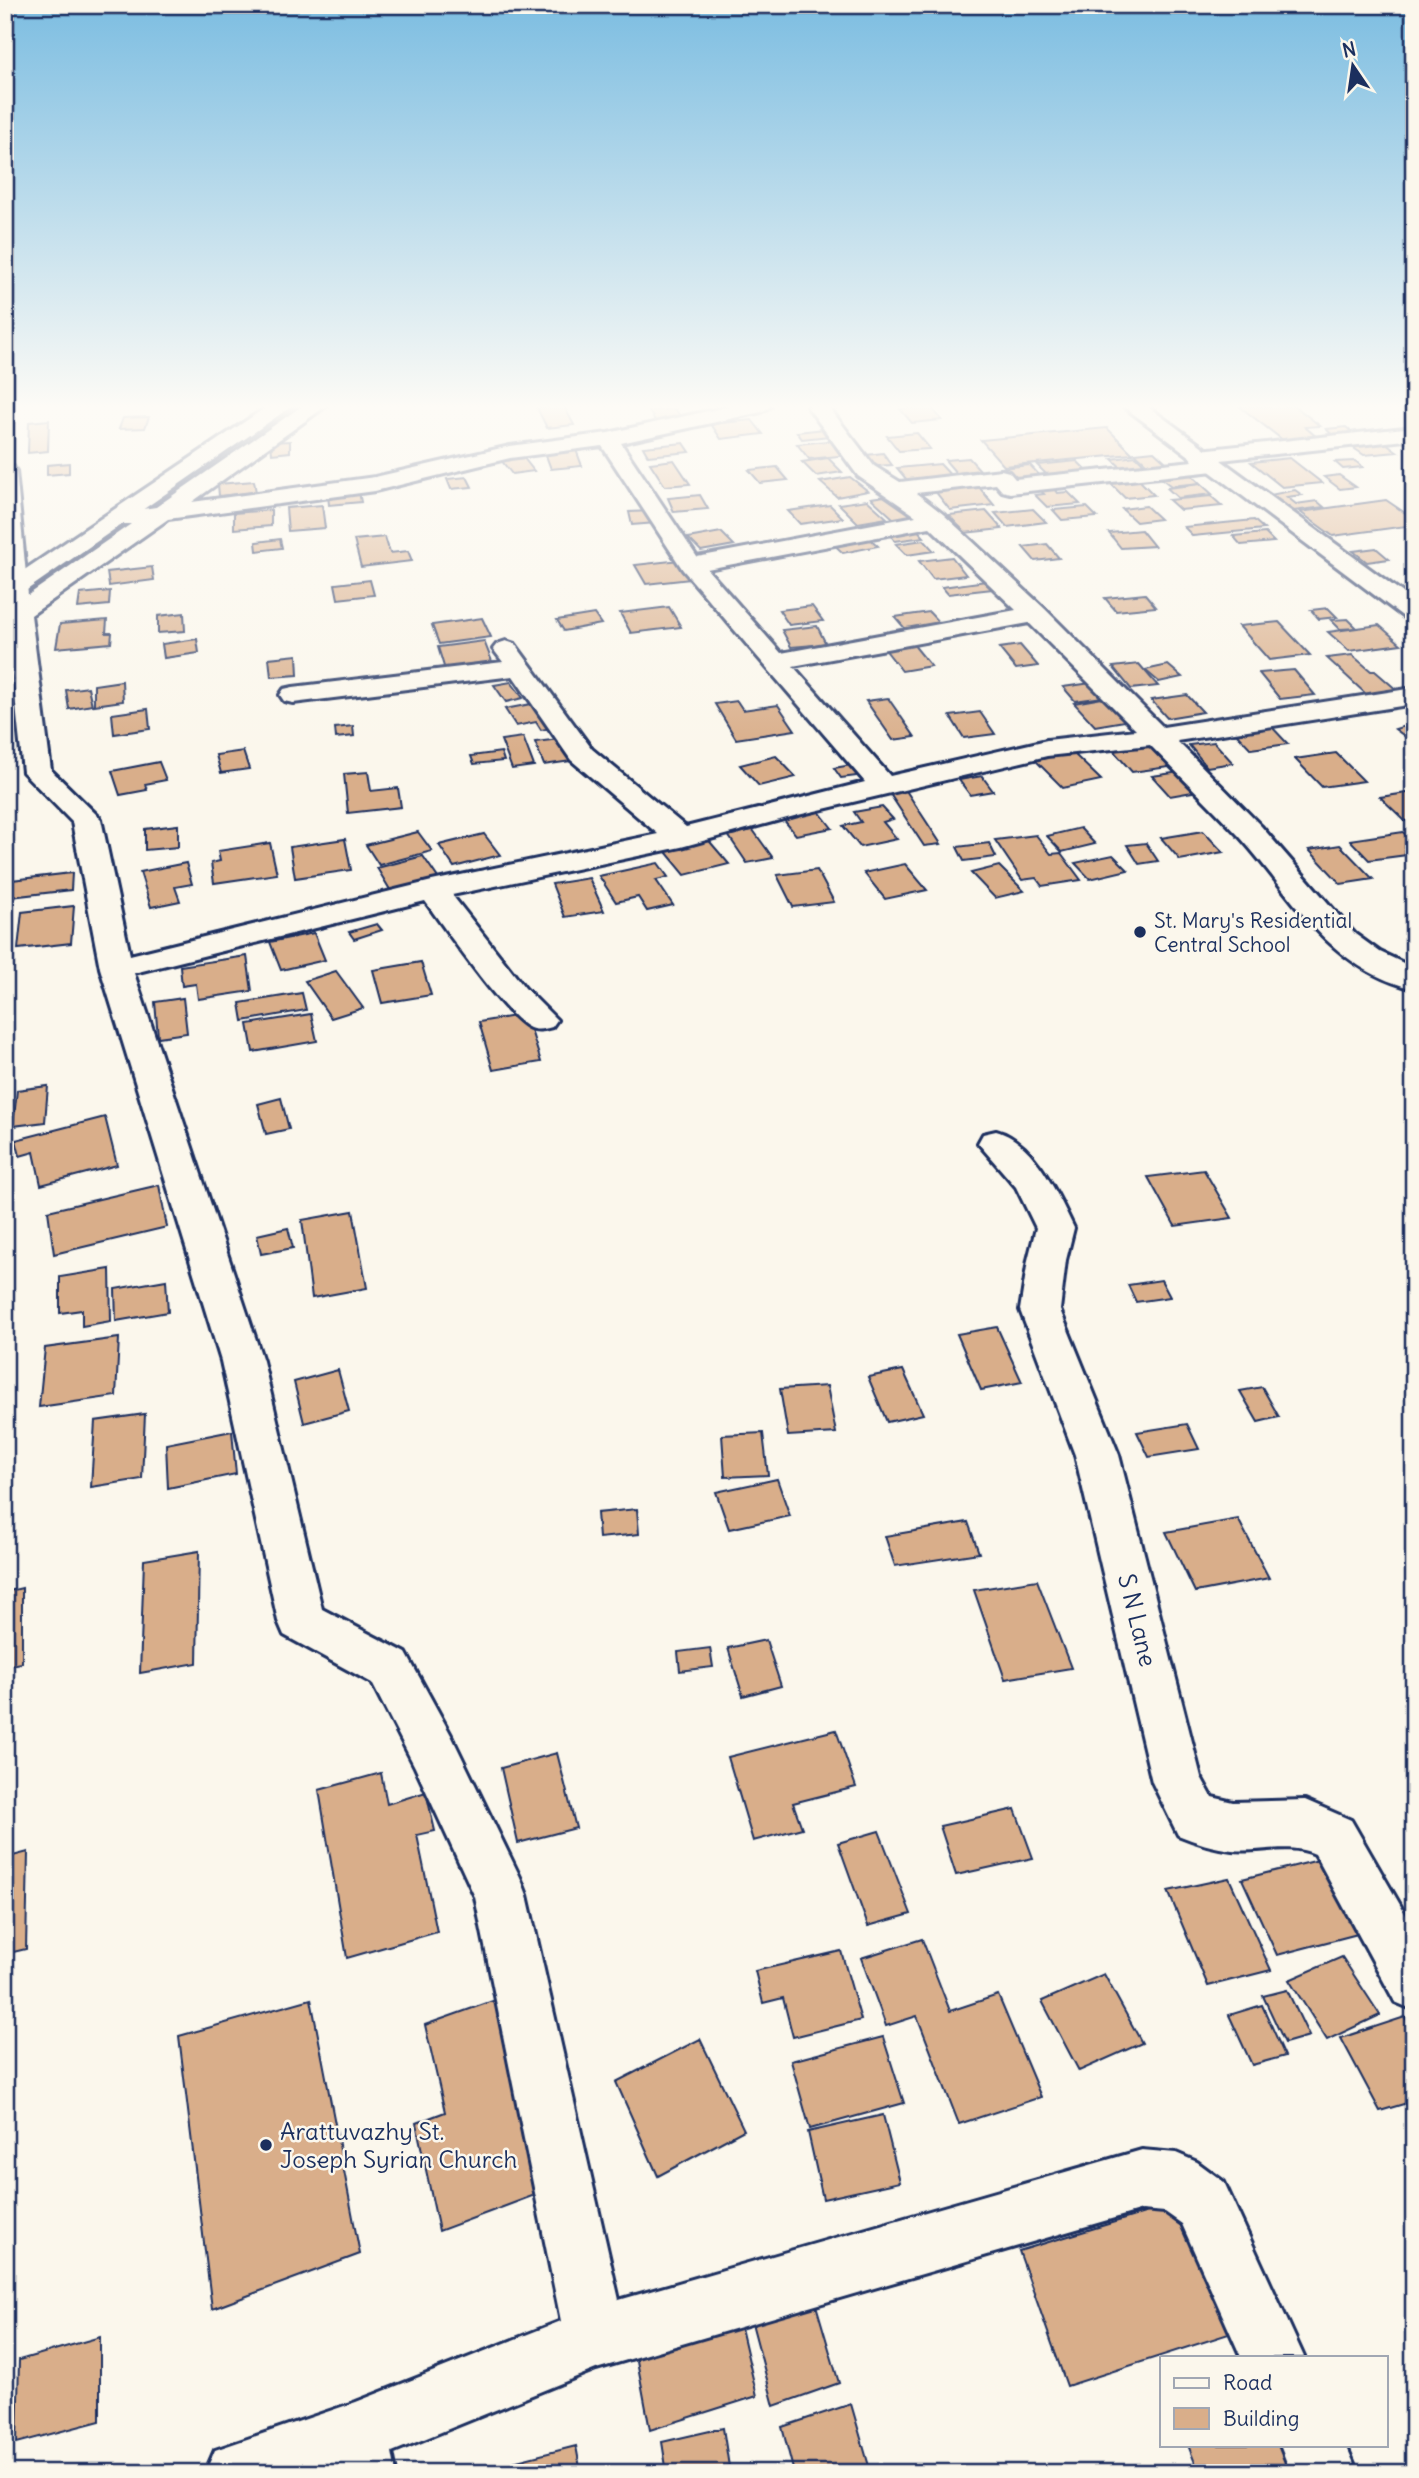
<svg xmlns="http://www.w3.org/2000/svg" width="1419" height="2478" viewBox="0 0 1419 2478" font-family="Delius,sans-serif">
<rect width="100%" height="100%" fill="#fbf7ec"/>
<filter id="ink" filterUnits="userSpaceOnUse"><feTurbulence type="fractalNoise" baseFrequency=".0143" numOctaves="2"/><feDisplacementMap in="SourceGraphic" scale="14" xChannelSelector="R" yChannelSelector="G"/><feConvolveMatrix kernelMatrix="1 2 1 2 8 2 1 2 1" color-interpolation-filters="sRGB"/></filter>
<g filter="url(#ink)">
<g fill="#d9ae8a" stroke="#1b2f5e" stroke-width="2">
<path d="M564,406L574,425L547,428L537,408Z"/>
<path d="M930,406L942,420L912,423L900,409Z"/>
<path d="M1239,406H1295L1320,426L1305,427L1318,438L1284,441Z"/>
<path d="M675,409L683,420L656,422L649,411Z"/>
<path d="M149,417L145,428L119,429L123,418Z"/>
<path d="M49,420L48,451L28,453L29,422Z"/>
<path d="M752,420L763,434L721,439L711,424Z"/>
<path d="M1346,427L1356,436L1336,438L1326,429Z"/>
<path d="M1107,428L1133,454L1004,466L981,440Z"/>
<path d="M824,429L830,436L802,439L797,432Z"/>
<path d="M917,433L930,449L899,451L887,436Z"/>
<path d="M837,440L849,455L809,459L797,444Z"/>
<path d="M290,441V452L272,454L271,442Z"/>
<path d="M684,443L690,452L648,456L643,447Z"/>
<path d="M1386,443L1398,452L1364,455L1352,447Z"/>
<path d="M575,447L582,466L551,469L544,450Z"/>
<path d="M1154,451L1166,462L1147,464L1135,453Z"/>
<path d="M883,453L892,465L875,466L866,455Z"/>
<path d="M1136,456L1150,470L1126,472L1112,459Z"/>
<path d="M523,457L534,471L512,474L501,460Z"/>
<path d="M828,458L842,472L816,476L802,462Z"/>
<path d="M969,458L980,470L956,473L945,460Z"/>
<path d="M1290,458L1322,483L1282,487L1251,462Z"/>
<path d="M674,460L690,484L665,486L650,463Z"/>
<path d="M1077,461L1089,473L1048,476L1037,465Z"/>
<path d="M1355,461L1363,467L1343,469L1335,462Z"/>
<path d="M69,463V473L47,475V465Z"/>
<path d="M940,464L955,480L911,485L897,468Z"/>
<path d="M1030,465L1041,477L1011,480L1000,468Z"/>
<path d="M777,467L788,480L760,483L749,470Z"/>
<path d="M1187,471L1200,483L1171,486L1157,475Z"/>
<path d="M1339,475L1356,487L1340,489L1324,477Z"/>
<path d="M467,477L472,487L451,489L447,479Z"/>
<path d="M850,477L868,491L837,497L820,482Z"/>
<path d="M1139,480L1154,495L1125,498L1110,483Z"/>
<path d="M254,481L256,492L219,496L218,484Z"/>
<path d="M1201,484L1212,494L1178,498L1167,488Z"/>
<path d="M979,487L994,505L950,510L935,491Z"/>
<path d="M1054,489L1057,493L1068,492L1080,504L1047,507L1035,495L1044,494L1041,491Z"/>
<path d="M1295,490L1302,495L1287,497L1296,504L1317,501L1324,507L1286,512L1265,496Z"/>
<path d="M359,492L361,502L329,505L328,495Z"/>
<path d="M899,494L922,514L894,519L871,498Z"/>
<path d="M700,495L708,509L674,512L668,498Z"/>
<path d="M1211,496L1222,506L1180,510L1169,500Z"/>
<path d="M867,500L887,518L858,523L839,504Z"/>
<path d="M1386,500L1414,519V525L1333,536L1300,512Z"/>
<path d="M322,505L325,528L288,531L286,508Z"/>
<path d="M830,505L843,518L800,524L788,511Z"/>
<path d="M1146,506L1160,519L1136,522L1122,509Z"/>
<path d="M1087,507L1097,517L1062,520L1053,510Z"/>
<path d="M1033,509L1046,522L1007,527L995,513Z"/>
<path d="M271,510V526L234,529V513Z"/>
<path d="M652,511L656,523L632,525L629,512Z"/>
<path d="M986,511L1002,529L964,533L949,515Z"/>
<path d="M1254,520L1264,529L1193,536L1184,527Z"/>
<path d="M915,527L924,537L895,541L887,531Z"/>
<path d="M1141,530L1154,546L1121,548L1109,533Z"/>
<path d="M721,532L734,545L701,551L688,538Z"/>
<path d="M1265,533L1274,542L1241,545L1233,536Z"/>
<path d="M866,535L878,546L843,553L830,541Z"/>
<path d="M385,537L390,553L408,551L412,561L361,567L354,540Z"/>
<path d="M280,539L282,548L257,551L256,542Z"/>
<path d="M924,540L934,551L907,555L896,544Z"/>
<path d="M1047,544L1059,558L1035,561L1023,547Z"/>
<path d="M1376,548L1389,559L1367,562L1353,551Z"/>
<path d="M952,557L966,575L933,579L919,561Z"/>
<path d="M680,560L691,579L646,584L635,565Z"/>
<path d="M152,567L154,580L109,586L107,572Z"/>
<path d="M370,580L374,595L338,599L335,584Z"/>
<path d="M986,581L993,589L948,594L942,587Z"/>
<path d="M110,591L109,605L78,608L80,594Z"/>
<path d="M1145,594L1156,607L1116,611L1105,598Z"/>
<path d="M812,606L823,621L789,625L779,610Z"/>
<path d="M669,607L681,627L631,633L620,613Z"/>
<path d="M1328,608L1337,617L1319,619L1311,610Z"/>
<path d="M929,612L942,626L907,631L895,617Z"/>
<path d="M184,613L185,631L158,633V616Z"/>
<path d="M594,614L601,624L564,631L557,620Z"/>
<path d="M482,618L491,637L439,644L432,625Z"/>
<path d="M1348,619L1357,628L1340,629L1331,620Z"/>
<path d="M107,620L106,633H112L111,643L56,648L60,624Z"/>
<path d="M1279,622L1310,655L1269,660L1239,626Z"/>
<path d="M1379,625L1401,644L1349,651L1328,632Z"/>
<path d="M817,626L826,644L791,647L782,630Z"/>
<path d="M197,639L199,653L164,658L162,644Z"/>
<path d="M484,641L493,664L445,670L438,647Z"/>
<path d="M913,644L931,666L902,671L884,648Z"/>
<path d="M1020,645L1038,666L1016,669L999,648Z"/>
<path d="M297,655L298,675L271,677L269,658Z"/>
<path d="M1352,655L1371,671H1375L1398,691L1367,695L1327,658Z"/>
<path d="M1139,664L1158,686L1131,689L1113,667Z"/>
<path d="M1168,665L1182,677L1159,682L1145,670Z"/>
<path d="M1294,670L1315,695L1280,699L1259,673Z"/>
<path d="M122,681L123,701L94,705V685Z"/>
<path d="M511,682L523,698L506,702L494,685Z"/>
<path d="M1091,683L1103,697L1075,701L1063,687Z"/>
<path d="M88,687L92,705L69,709L66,690Z"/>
<path d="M1187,695L1203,712L1167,718L1151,700Z"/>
<path d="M1108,697L1130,720L1095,726L1074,703Z"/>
<path d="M888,698L915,737L893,740L866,701Z"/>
<path d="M737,701L743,710L778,705L795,730L736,739L715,704Z"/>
<path d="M541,702L558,727L541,730L536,722L516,726L505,709Z"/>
<path d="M148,709L150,729L114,734L112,714Z"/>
<path d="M980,712L995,734L964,738L950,716Z"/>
<path d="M1414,723V743L1395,729Z"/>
<path d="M353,726L354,736L336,738L335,728Z"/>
<path d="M1271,726L1288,744L1251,749L1235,732Z"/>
<path d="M523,737L534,766L512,769L501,740Z"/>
<path d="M568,738L578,760L544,765L535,742Z"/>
<path d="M1155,742L1176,766L1132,772L1111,748Z"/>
<path d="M1214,742L1233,763L1207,767L1189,745Z"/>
<path d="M243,751L249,769L221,773L216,755Z"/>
<path d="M501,752L504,761L474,764L471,756Z"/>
<path d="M1072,752L1101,780L1063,788L1034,759Z"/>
<path d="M1336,753L1364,781L1322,787L1295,759Z"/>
<path d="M776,756L796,777L759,786L740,765Z"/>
<path d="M159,762L166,780L145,784L147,790L120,795L112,771Z"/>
<path d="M857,764L865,775L841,778L834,768Z"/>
<path d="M368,772L371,791L398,788L401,807L348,813L344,774Z"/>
<path d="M1180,772L1198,791L1170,796L1152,776Z"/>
<path d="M982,776L993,791L970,795L959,780Z"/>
<path d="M905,789L941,844L924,846L888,791Z"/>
<path d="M1414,792V820L1405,821L1380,797Z"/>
<path d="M814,805L832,828L796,835L778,813Z"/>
<path d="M882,807L893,819L883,822L897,839L860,847L843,826L861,822L854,812Z"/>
<path d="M178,825V847L145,850V829Z"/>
<path d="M1080,828L1095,844L1062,852L1047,836Z"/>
<path d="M753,830L773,858L747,863L728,835Z"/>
<path d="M1203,831L1223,852L1180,860L1161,838Z"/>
<path d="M418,832L432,851L379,865L366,845Z"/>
<path d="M1403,832L1414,843V854L1369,860L1350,840Z"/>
<path d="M484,834L500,855L454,867L439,845Z"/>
<path d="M1036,835L1051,854L1061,853L1081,880L1042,886L1036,878L1022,880L995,840Z"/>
<path d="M705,836L729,864L685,875L662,847Z"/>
<path d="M345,839L351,870L295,878L290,847Z"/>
<path d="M270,843L277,874L214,883L211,863L220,861L218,851Z"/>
<path d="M989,843L996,857L964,861L957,847Z"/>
<path d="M1146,843L1158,861L1139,864L1127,845Z"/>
<path d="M1340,845L1373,879L1341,884L1309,850Z"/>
<path d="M1113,855L1128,870L1090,879L1075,863Z"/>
<path d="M423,856L440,881L392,893L377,868Z"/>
<path d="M186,863L192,884L175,887L180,901L151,907L140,872Z"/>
<path d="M658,863L668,877L656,880L673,905L647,911L638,897L616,902L599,876Z"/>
<path d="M905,864L927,890L885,899L864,873Z"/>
<path d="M999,866L1024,891L995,898L971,873Z"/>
<path d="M817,870L834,902L793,907L777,875Z"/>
<path d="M72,873L71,890L10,897L12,880Z"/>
<path d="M589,878L604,911L565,917L552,884Z"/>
<path d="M74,906L71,943L18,949L22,912Z"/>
<path d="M377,924L382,930L354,939L349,932Z"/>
<path d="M314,933L325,960L281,970L270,942Z"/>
<path d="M247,956L252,991L198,999L196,984L182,986L180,966Z"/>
<path d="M421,962L431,995L382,1003L373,970Z"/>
<path d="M336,971L363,1008L331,1018L305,981Z"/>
<path d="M302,993L306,1010L243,1021L240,1003Z"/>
<path d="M183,998L187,1033L158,1037L155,1002Z"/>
<path d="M311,1014L317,1041L253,1052L248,1024Z"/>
<path d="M526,1014L541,1062L493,1070L479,1022Z"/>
<path d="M48,1086L45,1122L13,1126L17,1090Z"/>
<path d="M281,1098L289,1129L266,1134L258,1104Z"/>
<path d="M105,1117L117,1165L41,1185L34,1152L20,1156L16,1140Z"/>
<path d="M1204,1170L1232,1218L1175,1226L1148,1177Z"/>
<path d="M159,1185L167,1227L54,1254L48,1211Z"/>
<path d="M353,1211L367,1288L312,1298L302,1220Z"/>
<path d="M288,1228L293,1248L261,1254L257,1235Z"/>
<path d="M110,1269L111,1321L82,1326V1310L60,1313V1277Z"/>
<path d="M166,1280L168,1312L116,1321L115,1289Z"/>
<path d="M1161,1280L1170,1297L1136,1302L1128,1285Z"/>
<path d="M997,1327L1022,1382L981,1390L957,1334Z"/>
<path d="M119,1338L116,1396L39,1407L45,1348Z"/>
<path d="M338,1370L349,1411L304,1423L294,1382Z"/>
<path d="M903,1370L923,1414L887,1422L868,1377Z"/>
<path d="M827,1386L836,1433L788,1436L780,1389Z"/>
<path d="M1262,1387L1279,1417L1258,1422L1240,1391Z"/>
<path d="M145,1414L142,1479L91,1487L95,1421Z"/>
<path d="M1187,1424L1199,1449L1149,1457L1137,1432Z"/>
<path d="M232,1431L236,1474L168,1488L166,1444Z"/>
<path d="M763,1433L768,1475L725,1477L722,1435Z"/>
<path d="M777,1479L790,1516L729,1529L716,1492Z"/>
<path d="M637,1509L639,1534L599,1538L597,1513Z"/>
<path d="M1238,1519L1269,1578L1195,1592L1166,1532Z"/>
<path d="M968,1522L979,1553L895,1566L885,1536Z"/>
<path d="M199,1551L197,1663L140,1673L144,1560Z"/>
<path d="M1037,1580L1071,1668L1005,1679L974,1590Z"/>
<path d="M22,1588V1663L5,1666V1592Z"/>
<path d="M766,1640L781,1686L743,1696L728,1648Z"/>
<path d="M710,1648L713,1667L680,1671L678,1652Z"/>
<path d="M836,1730L856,1787L793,1803L802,1828L753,1841L728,1757Z"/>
<path d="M557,1753L576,1828L518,1843L501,1768Z"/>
<path d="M381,1773L387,1804L426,1792L435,1831L417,1835L437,1932L347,1958L319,1790Z"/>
<path d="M1015,1809L1033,1858L956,1875L940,1826Z"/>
<path d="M879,1831L911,1914L868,1926L838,1843Z"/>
<path d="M28,1852L26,1949L5,1954V1858Z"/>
<path d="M1331,1857L1369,1931L1277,1955L1242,1879Z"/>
<path d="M1229,1878L1271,1970L1208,1986L1168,1891Z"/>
<path d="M922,1939L950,2011L998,1995L1041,2097L959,2124L917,2016L886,2026L861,1958Z"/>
<path d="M841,1951L861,2020L793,2037L783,1998L763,2003L755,1971Z"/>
<path d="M1342,1957L1380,2015L1327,2040L1289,1980Z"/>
<path d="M1104,1974L1142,2043L1079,2071L1042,2001Z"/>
<path d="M1287,1990L1309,2036L1285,2043L1263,1996Z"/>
<path d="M501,1998L551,2189L439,2231L416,2123L445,2112L425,2025Z"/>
<path d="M311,1999L360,2254L212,2309L179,2036Z"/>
<path d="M1262,2005L1285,2056L1252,2065L1229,2015Z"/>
<path d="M1405,2017L1414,2034V2101L1380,2111L1341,2038Z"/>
<path d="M883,2037L904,2103L810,2129L791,2061Z"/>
<path d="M700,2039L744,2130L658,2176L616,2082Z"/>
<path d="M883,2115L900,2182L823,2199L808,2132Z"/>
<path d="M1181,2202L1235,2332L1067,2386L1019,2251Z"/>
<path d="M811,2288L839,2383L774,2406L748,2308Z"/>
<path d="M739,2319L757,2396L650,2430L635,2350Z"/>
<path d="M100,2337V2421L17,2443L19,2360Z"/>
<path d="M851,2404L871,2473H794L782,2427Z"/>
<path d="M723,2428L730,2473H667L662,2442Z"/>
<path d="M1188,2445H1292L1303,2470L1295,2473H1199Z"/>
<path d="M576,2446L581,2473H498L497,2466Z"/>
</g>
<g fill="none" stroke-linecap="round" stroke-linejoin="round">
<g stroke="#1b2f5e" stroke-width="6">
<g id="minor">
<path d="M302,406H326L192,502L375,477L510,446L608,433L731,406H771L761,412L621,443L697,557L916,516L858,476L807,406H828L874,466L900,482L1001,470L1009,472L1015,479L1193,461L1189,456L1192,451L1200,450L1414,427V439L1221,460L1225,465L1222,470L1214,471L1010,493L1002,491L996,484L916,493L943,514L1045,609L1163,727L1414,688V704L1177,741L1261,826L1355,934L1380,952L1414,968V989C1326,967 1296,899 1240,837C1211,806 1180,776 1150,745L1047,756L798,815L681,847L452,895L525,988L557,1020L552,1027C544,1029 538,1031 530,1028C506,1018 444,927 425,901L134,973L263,1361L322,1609L406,1653L451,1735L520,1877L527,1895L619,2300L1142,2150L1176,2153L1197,2162L1224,2182L1304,2357H1241L1182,2224L1165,2212L1142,2210L596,2369L392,2452L396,2473H205L215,2450L356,2402L561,2321L475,1897L415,1767L372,1683L284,1635L278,1621L221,1361L100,968L72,822L23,772L8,629H5V465L13,466L16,471L28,595L131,524H110L107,519L110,514L156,507ZM602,446L683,570L865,782L686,827L592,749L515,644L506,641L497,644L493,649L503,662L293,687L284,689L280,695L284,701L293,703L513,676L571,760L658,834L432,881L130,955L101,819L51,770L31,615L168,519L375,491L510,458ZM930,527L1016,610L781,653L707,569ZM1029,623L1136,730L1047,740L890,776L793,666Z"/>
<path d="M996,1131C1034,1141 1058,1195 1074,1228L1066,1260L1060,1310L1119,1455L1201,1777L1212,1797L1233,1802L1305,1800L1351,1820L1414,1929V2010L1395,2002L1315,1854C1289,1842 1260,1853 1232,1850C1214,1848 1195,1842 1178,1835L1152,1782L1075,1455L1020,1310L1028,1260L1036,1228L1016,1187L978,1143L983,1134Z"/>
<path d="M1280,2445H1346L1358,2473H1291Z"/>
</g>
</g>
<g stroke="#1b2f5e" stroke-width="6">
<path id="major" d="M1123,406H1147L1414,601V620L1405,618Z"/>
</g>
<g stroke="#1b2f5e" stroke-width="6">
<path id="highway" d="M268,406H292L14,599L5,601V583Z"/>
</g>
<use href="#minor" fill="#fbf7ec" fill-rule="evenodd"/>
<use href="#major" fill="#fbf7ec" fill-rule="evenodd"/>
<use href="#highway" fill="#fbf7ec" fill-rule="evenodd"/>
</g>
</g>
<linearGradient id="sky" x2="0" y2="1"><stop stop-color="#7cbde1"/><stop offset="0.54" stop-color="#fdfbf6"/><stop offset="1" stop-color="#fdfbf6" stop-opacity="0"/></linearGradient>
<rect width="1419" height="753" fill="url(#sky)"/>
<g fill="#1b2f5e" stroke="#fbf7ec" stroke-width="2.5">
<circle cx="1140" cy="932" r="7"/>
<circle cx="266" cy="2145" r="7"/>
</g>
<g text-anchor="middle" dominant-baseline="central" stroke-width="5" stroke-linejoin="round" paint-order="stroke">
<g font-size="21" fill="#1b2f5e" stroke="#fbf7ec" text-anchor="start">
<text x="1154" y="920">St. Mary's Residential<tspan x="1154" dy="24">Central School</tspan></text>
</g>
<g font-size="24" fill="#1b2f5e" stroke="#fbf7ec">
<text transform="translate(1138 1620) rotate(76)">S N Lane</text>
</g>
<g font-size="24" fill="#1b2f5e" stroke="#fbf7ec" text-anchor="start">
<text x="280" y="2131">Arattuvazhy St.<tspan x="280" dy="28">Joseph Syrian Church</tspan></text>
</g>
</g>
<rect width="1419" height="2478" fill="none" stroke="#fbf7ec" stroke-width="28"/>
<rect x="14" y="14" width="1391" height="2450" fill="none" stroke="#1b2f5e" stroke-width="2.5" filter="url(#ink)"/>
<rect x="1160" y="2356" width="228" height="91" fill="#fbf7ec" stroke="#a1a7b3" stroke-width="2"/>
<rect x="1174" y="2378" width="35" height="10" fill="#fbf7ec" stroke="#a1a7b3" stroke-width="2"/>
<text x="1223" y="2390" font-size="21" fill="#1b2f5e">Road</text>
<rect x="1174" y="2408" width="35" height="21" fill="#d9ae8a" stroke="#a1a7b3" stroke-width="2"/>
<text x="1223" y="2426" font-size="21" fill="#1b2f5e">Building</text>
<g transform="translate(1353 66) rotate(347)" stroke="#fbf7ec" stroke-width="5" paint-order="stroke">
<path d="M0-5L12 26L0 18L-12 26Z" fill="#1b2f5e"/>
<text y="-10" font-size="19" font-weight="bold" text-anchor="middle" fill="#1b2f5e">N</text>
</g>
</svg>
